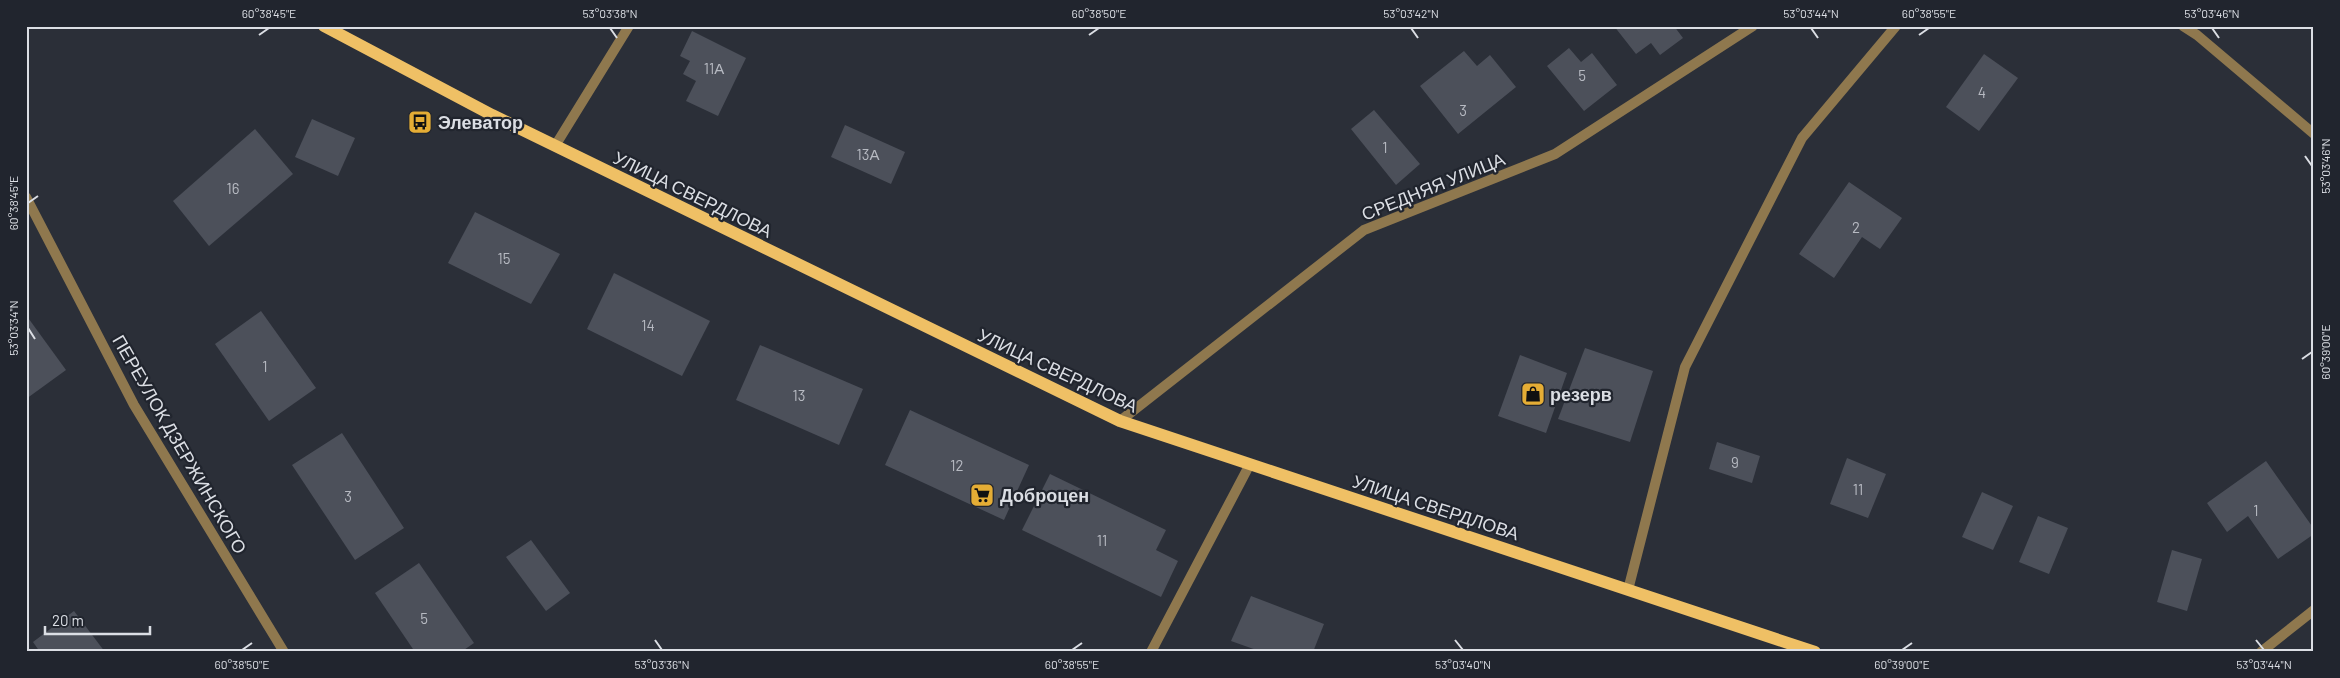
<svg xmlns="http://www.w3.org/2000/svg" width="2340" height="678" viewBox="0 0 2340 678" font-family="Barlow,sans-serif">
<rect width="100%" height="100%" fill="#2b2f38"/>
<g fill="#4c505a">
<path d="M1614,26H1674L1683,38L1660,55L1651,43L1636,54Z"/>
<path d="M692,31L746,58L718,116L686,101L696,81L683,74L690,61L680,56Z"/>
<path d="M1569,48L1581,62L1592,53L1617,85L1584,111L1547,66Z"/>
<path d="M1464,51L1477,66L1490,55L1516,87L1458,134L1420,86Z"/>
<path d="M1984,54L2018,78L1979,131L1946,107Z"/>
<path d="M1374,110L1420,164L1396,185L1351,129Z"/>
<path d="M312,119L355,138L338,176L295,157Z"/>
<path d="M845,125L905,152L891,184L831,157Z"/>
<path d="M255,129L293,174L209,246L173,201Z"/>
<path d="M1849,182L1902,218L1880,249L1862,237L1834,278L1799,254Z"/>
<path d="M475,212L560,254L531,304L448,263Z"/>
<path d="M614,273L710,321L682,376L587,329Z"/>
<path d="M261,311L316,388L269,421L215,344Z"/>
<path d="M26,315L66,370L26,399Z"/>
<path d="M760,345L863,389L839,445L736,400Z"/>
<path d="M1585,348L1653,371L1630,442L1558,419Z"/>
<path d="M1520,355L1567,373L1546,433L1498,416Z"/>
<path d="M910,410L1029,465L1004,520L885,465Z"/>
<path d="M342,433L404,528L355,560L292,465Z"/>
<path d="M1717,442L1760,456L1752,483L1709,469Z"/>
<path d="M1847,458L1886,474L1868,518L1830,504Z"/>
<path d="M2266,461L2314,529V534L2278,559L2248,516L2227,532L2207,503Z"/>
<path d="M1050,474L1166,530L1156,550L1178,561L1161,597L1022,530Z"/>
<path d="M1982,492L2013,506L1993,550L1962,537Z"/>
<path d="M2038,516L2068,528L2049,574L2019,562Z"/>
<path d="M531,540L570,593L546,611L506,557Z"/>
<path d="M2172,550L2202,559L2187,611L2157,602Z"/>
<path d="M419,563L474,643L461,652H415L375,593Z"/>
<path d="M1251,596L1324,624L1313,652H1262L1231,641Z"/>
<path d="M74,611L105,652H40L33,642Z"/>
</g>
<g fill="none" stroke-linecap="round" stroke-linejoin="round">
<g stroke="#8f784e" stroke-width="10">
<path d="M2183,26L2197,35L2314,134"/>
<path d="M555,146L629,26"/>
<path d="M1120,421L1364,230L1555,154L1753,26"/>
<path d="M1628,590L1685,367L1802,138L1896,26"/>
<path d="M1151,652L1250,464"/>
<path d="M2261,652L2314,610"/>
</g>
<path stroke="#8f784e" stroke-width="10" d="M26,197L134,405L284,652"/>
<path stroke="#efc065" stroke-width="12" d="M324,26L492,115L1120,421L1815,652"/>
</g>
<path fill="none" stroke="#dbdee4" stroke-width="2" d="M610,28L617,38M1411,28L1418,38M1811,28L1818,38M2212,28L2219,38M259,35L269,28M1089,35L1099,28M1919,35L1929,28M2305,156L2312,166M28,203L38,196M28,328L35,339M2302,359L2312,352M655,640L662,650M1455,640L1463,650M2256,640L2264,650M242,650L252,643M1072,650L1082,643M1902,650L1912,643"/>
<defs>
<g id="bus-square" transform="scale(1.25)"><rect x="-9" y="-9" width="18" height="18" rx="4" fill="#e5ad35" stroke="#21252e"/><path d="M-5-6H5V4H4V6H2V4H-2V6H-4V4H-5ZM-3.5-4V0h7V-4ZM-3.5 1.2v1.5H-2V1.2ZM2 1.2v1.5H3.5V1.2Z" fill="#111"/></g>
<g id="shop-square" transform="scale(1.25)"><rect x="-9" y="-9" width="18" height="18" rx="4" fill="#e5ad35" stroke="#21252e"/><path d="M-5-2.5h2.3a2.7 3.5 0 0 1 5.4 0H5L5.5 6h-11ZM-1.5-2.5h3a1.5 2.3 0 0 0-3 0Z" fill="#111"/></g>
<g id="supermarket-square" transform="scale(1.25)"><rect x="-9" y="-9" width="18" height="18" rx="4" fill="#e5ad35" stroke="#21252e"/><path d="M-6-5.5h2.5l.6 2H6L4.5 2H-2.5L-4.4-4H-6ZM-1.5 3.2a1.3 1.3 0 1 0 .1 0ZM3 3.2a1.3 1.3 0 1 0 .1 0Z" fill="#111"/></g>
</defs>
<g fill-rule="evenodd">
<use href="#bus-square" x="420" y="122"/>
<use href="#shop-square" x="1533" y="394"/>
<use href="#supermarket-square" x="982" y="495"/>
</g>
<g text-anchor="middle" dominant-baseline="central" stroke-width="4.5" stroke-linejoin="round" paint-order="stroke">
<g font-size="15" fill="#b7bac2">
<text x="714" y="68">11А</text>
<text x="1582" y="75">5</text>
<text x="1982" y="92">4</text>
<text x="1463" y="110">3</text>
<text x="1385" y="147">1</text>
<text x="868" y="154">13А</text>
<text x="233" y="188">16</text>
<text x="1856" y="227">2</text>
<text x="504" y="258">15</text>
<text x="648" y="325">14</text>
<text x="265" y="366">1</text>
<text x="799" y="395">13</text>
<text x="1735" y="462">9</text>
<text x="957" y="465">12</text>
<text x="1858" y="489">11</text>
<text x="348" y="496">3</text>
<text x="2256" y="510">1</text>
<text x="1102" y="540">11</text>
<text x="424" y="618">5</text>
</g>
<g font-size="18" font-weight="bold" fill="#dbdee4" stroke="#21252e" text-anchor="start">
<text x="438" y="122">Элеватор</text>
<text x="1550" y="394">резерв</text>
<text x="1000" y="495">Доброцен</text>
</g>
<g font-size="18" fill="#dbdee4" stroke="#21252e">
<text transform="translate(1433 186) rotate(-22)">СРЕДНЯЯ УЛИЦА</text>
<text transform="translate(693 194) rotate(26)">УЛИЦА СВЕРДЛОВА</text>
<text transform="translate(1058 370) rotate(25)">УЛИЦА СВЕРДЛОВА</text>
<text transform="translate(180 444) rotate(60)">ПЕРЕУЛОК ДЗЕРЖИНСКОГО</text>
<text transform="translate(1436 507) rotate(18)">УЛИЦА СВЕРДЛОВА</text>
</g>
</g>
<rect width="2340" height="678" fill="none" stroke="#21252e" stroke-width="55"/>
<path d="M45 626v8h105v-8" fill="none" stroke="#dbdee4" stroke-width="2.5"/>
<text x="52" y="626" font-size="15" fill="#dbdee4" stroke="#21252e" stroke-width="4" paint-order="stroke">20 m</text>
<rect x="28" y="28" width="2284" height="622" fill="none" stroke="#dbdee4" stroke-width="2"/>
<g font-size="12" text-anchor="middle" fill="#dbdee4">
<text x="269" y="18">60°38'45"E</text>
<text x="610" y="18">53°03'38"N</text>
<text x="1099" y="18">60°38'50"E</text>
<text x="1411" y="18">53°03'42"N</text>
<text x="1811" y="18">53°03'44"N</text>
<text x="1929" y="18">60°38'55"E</text>
<text x="2212" y="18">53°03'46"N</text>
<text transform="translate(2326 166) rotate(-90)" y="4">53°03'46"N</text>
<text transform="translate(14 203) rotate(-90)" y="4">60°38'45"E</text>
<text transform="translate(14 328) rotate(-90)" y="4">53°03'34"N</text>
<text transform="translate(2326 352) rotate(-90)" y="4">60°39'00"E</text>
<text x="242" y="669">60°38'50"E</text>
<text x="662" y="669">53°03'36"N</text>
<text x="1072" y="669">60°38'55"E</text>
<text x="1463" y="669">53°03'40"N</text>
<text x="1902" y="669">60°39'00"E</text>
<text x="2264" y="669">53°03'44"N</text>
</g>
</svg>
